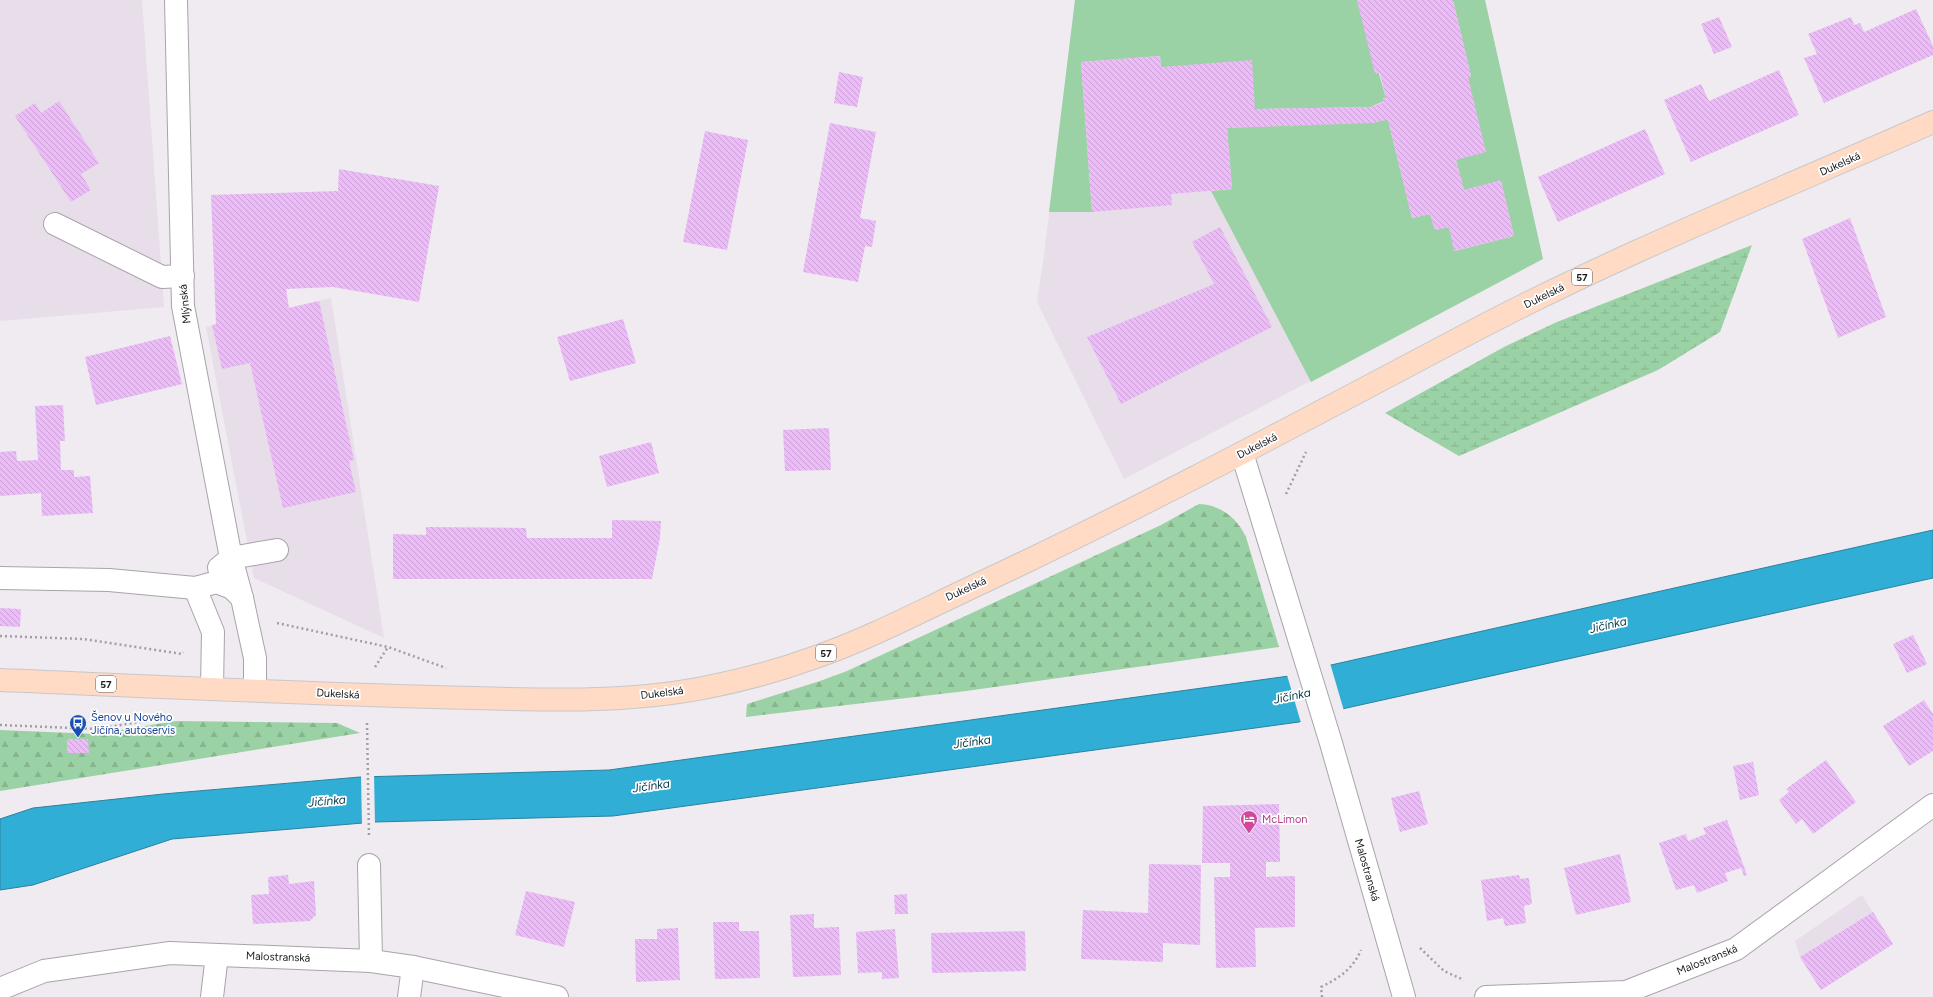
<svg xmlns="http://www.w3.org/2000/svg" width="1933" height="997" viewBox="0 0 1933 997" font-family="Figtree,sans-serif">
<defs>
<pattern id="forest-firs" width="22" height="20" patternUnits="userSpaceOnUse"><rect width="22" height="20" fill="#9bd2a5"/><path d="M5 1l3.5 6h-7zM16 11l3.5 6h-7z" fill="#85b48d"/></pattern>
<pattern id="wetland-marsh" width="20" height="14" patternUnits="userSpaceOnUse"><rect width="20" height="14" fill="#9bd2a5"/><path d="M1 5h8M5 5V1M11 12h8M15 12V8" fill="none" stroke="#85b48d"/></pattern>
<pattern id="building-back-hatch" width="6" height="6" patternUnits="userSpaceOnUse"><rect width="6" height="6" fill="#ebbcf7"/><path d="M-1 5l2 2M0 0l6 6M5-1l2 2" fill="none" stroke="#c9a1d3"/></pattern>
</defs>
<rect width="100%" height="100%" fill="#efebf0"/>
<g fill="#e7dee9">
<path d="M0,0H142L164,307L0,321Z"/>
<path d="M1075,0H1485L1543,259L1124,479L1037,302L1044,256Z"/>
<path d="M331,298L384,638L254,578L206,327Z"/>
<path d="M1862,895L1893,944L1821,990L1800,957L1795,941Z"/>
</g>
<g fill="#9bd2a5">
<path d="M1075,0H1357L1386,98H1383L1384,101L1370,107L1255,109L1161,67L1160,56L1081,62L1092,212H1049Z"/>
<path d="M1453,0H1485L1543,259L1311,382L1211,191L1232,189L1227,128L1386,120H1388L1412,218L1430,214L1435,230L1449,227L1455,251L1514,236L1501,181L1464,190L1456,160L1468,77L1471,76Z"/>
</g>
<g fill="url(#forest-firs)">
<path d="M1199,504C1221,505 1237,518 1246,537L1279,647L966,691L746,717L747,704L820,681L847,671L1161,525Z"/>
<path d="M176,721L337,723L360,733L0,791V730L96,734Z"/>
</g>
<path fill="url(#wetland-marsh)" d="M1752,245L1720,332L1658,370L1459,456L1385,413L1504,347L1557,322Z"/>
<path fill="#31aed5" stroke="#2a829e" d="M1933,530V578L1342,709L1299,722L613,816L375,822L172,839L33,885L0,890V819L33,808L163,794L360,777L609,770L1289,676L1331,665Z"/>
<g fill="#efebf0">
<path d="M1330,663L1344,711L1301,723L1287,675Z"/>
<path d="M374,774L375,824L362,825L361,775Z"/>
</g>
<g fill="url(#building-back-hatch)">
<path d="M1357,0H1453L1471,76L1468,77L1486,152L1456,160L1464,190L1501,180L1514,236L1454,251L1449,227L1435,230L1430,214L1412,218L1388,120H1386L1373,123L1227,128L1232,189L1171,194L1172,205L1092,212L1081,62L1160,56L1161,67L1252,60L1255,109L1370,107L1382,103L1384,101L1383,98H1386L1380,73L1375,74Z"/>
<path d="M1916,9L1933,46V55L1824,103L1804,58L1817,54L1808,34L1851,17L1854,25L1860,23L1864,32Z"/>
<path d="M1719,17L1732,47L1714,54L1701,24Z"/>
<path d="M1779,70L1799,115L1691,162L1664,100L1701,84L1709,101Z"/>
<path d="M839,72L863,77L857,107L834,103Z"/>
<path d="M59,101L99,163L81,174L91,190L71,202L15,116L35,103L41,113Z"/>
<path d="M830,123L876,132L860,218L876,221L872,247L865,246L858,282L803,272Z"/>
<path d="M1645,129L1665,174L1558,222L1538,177Z"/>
<path d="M705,131L748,140L727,250L683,242Z"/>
<path d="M339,169L439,186L419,302L333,287L286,289L289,308L319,301L354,460L349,461L356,492L283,508L250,363L222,369L212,325L216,324L211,195L338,191Z"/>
<path d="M1850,218L1886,317L1838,338L1802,239Z"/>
<path d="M1220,227L1272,327L1121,404L1087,337L1214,284L1192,242Z"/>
<path d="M623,319L636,363L570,381L557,337Z"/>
<path d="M170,336L182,384L96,405L85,357Z"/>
<path d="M63,405L65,441H60L61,470H74V477L90,476L93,513L42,516L41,493L0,496V452L16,451L17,461L38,460L35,406Z"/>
<path d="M829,428L831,470L785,471L783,430Z"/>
<path d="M651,442L659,473L607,487L599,456Z"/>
<path d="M612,520L661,521L660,538L652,579H393V534L426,535V527L526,528L527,538H612Z"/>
<path d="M0,608L21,609L20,627L0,626Z"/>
<path d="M1913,635L1927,664L1907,673L1893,644Z"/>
<path d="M1924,700L1933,714V751L1909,766L1883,726Z"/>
<path d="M67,739H88L89,753H67Z"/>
<path d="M1826,760L1856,802L1813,834L1802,819L1796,824L1779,800L1789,792L1786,789Z"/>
<path d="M1753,762L1759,795L1740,800L1733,766Z"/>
<path d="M1419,791L1428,824L1400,832L1391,798Z"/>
<path d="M1279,804L1280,862H1266V877L1295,876V927L1255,928L1256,967L1216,968L1214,877H1230V863H1202L1203,806Z"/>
<path d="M1727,820L1747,875L1744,876L1741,868L1725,873L1728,881L1697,893L1694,885L1676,890L1659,843L1686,834L1688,841L1706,834L1703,828Z"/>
<path d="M1620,854L1631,902L1576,915L1564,868Z"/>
<path d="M1149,864L1201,865L1200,945L1163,943V962L1081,959L1083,910L1148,913Z"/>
<path d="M288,875L289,884L314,881L316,915L310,921L253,924L251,895L269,894L268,877Z"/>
<path d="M1519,875L1520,879L1529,878L1532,904L1524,906L1526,923L1505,926L1503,918L1487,921L1481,880Z"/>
<path d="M526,891L575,902L564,947L515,935Z"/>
<path d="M907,894L908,914H895L894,895Z"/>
<path d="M1873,912L1893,944L1821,990L1800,957Z"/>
<path d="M814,914V928L839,927L841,975L793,977L790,915Z"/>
<path d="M713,922H739V931H759L760,978L715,979Z"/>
<path d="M678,928L680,980L636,982L635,939H657V929Z"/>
<path d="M895,929L899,978L882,979V972L858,973L856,932Z"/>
<path d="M1025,931L1026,971L932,973L931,933Z"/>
</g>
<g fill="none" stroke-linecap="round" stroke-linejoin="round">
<g stroke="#a8a4a9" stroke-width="24">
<g id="minor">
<path d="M176,0L183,306L231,558L242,598"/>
<path d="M55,224L162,277L183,276"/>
<path d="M1242,453L1331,743L1404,997"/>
<path d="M219,568L231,558L277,550"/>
<path d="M0,578L109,580L195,588L217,582L232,588L242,598L248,626L255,658V690"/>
<path d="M195,588L213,632L212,688"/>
<path d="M369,865L371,961"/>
<path d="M0,989L44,971L170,953L371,961L413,967L557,997"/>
<path d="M212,997L217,955"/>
<path d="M409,997L413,967"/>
<path d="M1486,997L1626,992L1736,949L1933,805"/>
</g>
</g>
<g stroke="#c8c8c9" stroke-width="24">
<path id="major" d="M0,680C145,686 290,693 434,697C524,699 615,705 703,688C740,681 777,671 813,658C871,638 927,608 983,582C1145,506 1303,421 1462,337C1614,256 1775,192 1933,122"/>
</g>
<g stroke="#a29fa3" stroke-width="2.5" stroke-dasharray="2 3" stroke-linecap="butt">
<path d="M1286,494L1306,452"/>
<path d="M277,623L388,647L446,668"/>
<path d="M0,636L83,639L182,654L183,652"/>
<path d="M375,667L388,647"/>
<path d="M367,723L369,838"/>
<path d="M0,725L96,729L170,717"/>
<path d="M1420,948L1444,971L1464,980"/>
<path d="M1322,997L1321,987C1339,978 1353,969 1361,950"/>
</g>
<use href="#minor" stroke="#fff" stroke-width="22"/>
<use href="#major" stroke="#ffdbc5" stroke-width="22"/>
</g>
<defs>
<g id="bus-pin" transform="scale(0.9)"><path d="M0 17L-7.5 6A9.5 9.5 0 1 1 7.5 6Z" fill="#1a4fb4" stroke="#fff"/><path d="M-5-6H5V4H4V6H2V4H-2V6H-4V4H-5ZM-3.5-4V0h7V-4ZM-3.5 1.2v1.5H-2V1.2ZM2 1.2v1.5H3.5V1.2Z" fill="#fff"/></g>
<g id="hotel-pin" transform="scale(0.9)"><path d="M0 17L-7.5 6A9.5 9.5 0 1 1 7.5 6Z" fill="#d1479c" stroke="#fff"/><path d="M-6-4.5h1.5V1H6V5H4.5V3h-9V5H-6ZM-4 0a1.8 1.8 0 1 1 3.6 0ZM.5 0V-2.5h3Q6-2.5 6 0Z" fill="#fff"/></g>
</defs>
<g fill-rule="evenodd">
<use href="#bus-pin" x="78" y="723"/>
<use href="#hotel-pin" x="1249" y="819"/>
</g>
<g text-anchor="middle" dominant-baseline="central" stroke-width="3.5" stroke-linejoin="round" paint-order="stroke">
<g fill="#fff" stroke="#5f5f60" stroke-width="1">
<rect x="1572" y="269" width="20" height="16" rx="3"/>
<rect x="816" y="645" width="20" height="16" rx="3"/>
<rect x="96" y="676" width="20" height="16" rx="3"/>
</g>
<g font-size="10" font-weight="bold" fill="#1b1a1c">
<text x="1582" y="277">57</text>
<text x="826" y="653">57</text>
<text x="106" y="684">57</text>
</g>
<g font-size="11" fill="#1b1a1c" stroke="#fff">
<text transform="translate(1840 164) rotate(-24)">Dukelská</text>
<text transform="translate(1544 296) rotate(-26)">Dukelská</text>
<text transform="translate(185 304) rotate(-96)">Mlýnská</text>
<text transform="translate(1257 446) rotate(-27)">Dukelská</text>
<text transform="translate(966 589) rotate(-25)">Dukelská</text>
<text transform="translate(662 693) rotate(-7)">Dukelská</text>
<text transform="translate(338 694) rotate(3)">Dukelská</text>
<text transform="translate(1367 870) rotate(74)">Malostranská</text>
<text transform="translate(278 957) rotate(2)">Malostranská</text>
<text transform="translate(1707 960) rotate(-22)">Malostranská</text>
</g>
<g font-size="11" fill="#164399" stroke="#fff" text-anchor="start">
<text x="91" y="717">Šenov u Nového<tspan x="91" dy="13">Jičína, autoservis</tspan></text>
</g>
<g font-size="11" fill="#b23c85" stroke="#fff" text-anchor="start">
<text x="1262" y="819">McLimon</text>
</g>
<g font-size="12" font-style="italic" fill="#013949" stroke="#fff">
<text transform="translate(1608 625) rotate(-13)">Jičínka</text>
<text transform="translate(1292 696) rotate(-12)">Jičínka</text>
<text transform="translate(972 742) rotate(-8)">Jičínka</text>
<text transform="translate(651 786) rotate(-8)">Jičínka</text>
<text transform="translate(327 801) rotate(-5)">Jičínka</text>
</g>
</g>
</svg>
